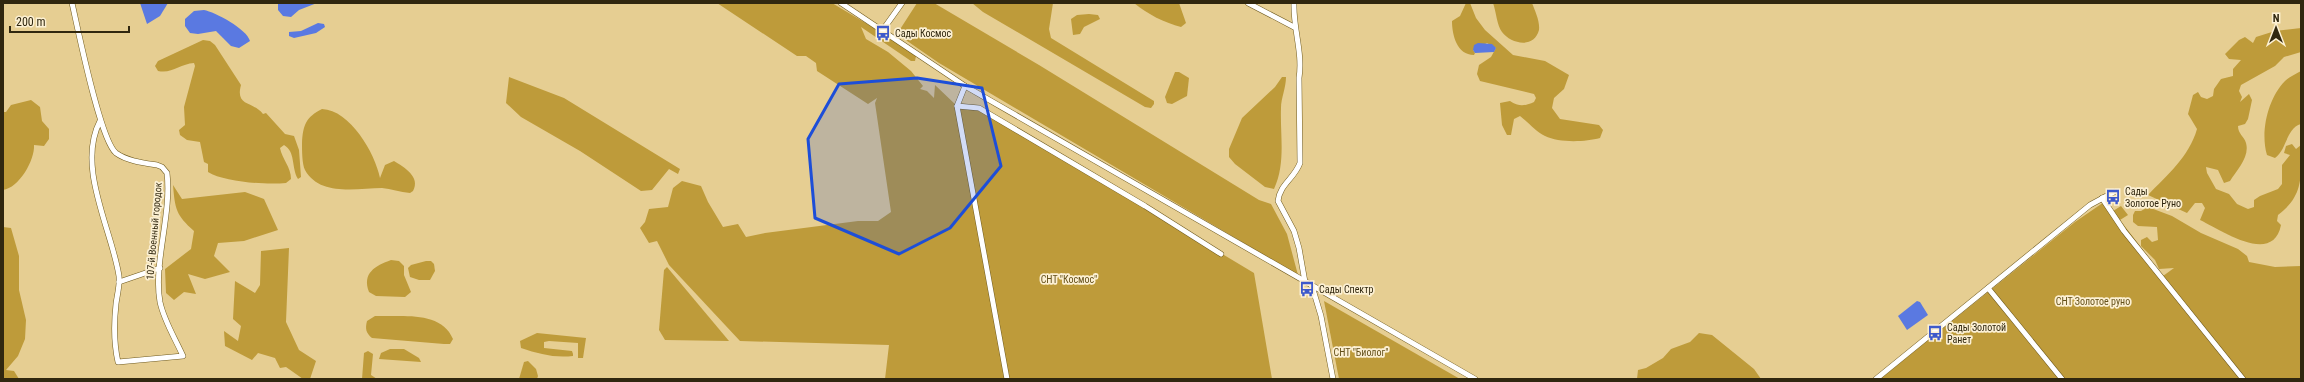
<svg xmlns="http://www.w3.org/2000/svg" width="2304" height="382" viewBox="0 0 2304 382" font-family="'Roboto Condensed',sans-serif">
<rect width="100%" height="100%" fill="#e6ce92"/>
<g fill="#be9b3a">
<path d="M717,3H832L884,34L916,56L915,61H911L861,27L866,39L888,52L911,71L923,86L920,89L927,91L934,98L935,85L957,106L979,108L1254,273L1272,379H885L889,345L740,341L669,265L657,241L649,243L640,228L645,222L649,209L668,207L673,188L682,181L701,186L708,202L723,227L738,224L746,237L765,233L858,221H878L891,212L875,103L877,98L868,104L817,71L816,63L806,56H797Z"/>
<path d="M917,3H934L1039,65L1259,200L1271,204L1287,234L1298,275L939,63L897,34Z"/>
<path d="M972,3H1053L1049,29L1051,38L1154,101V104L1151,108L1145,107L983,12Z"/>
<path d="M1134,3H1179L1186,23L1181,27C1165,23 1147,14 1134,3Z"/>
<path d="M1466,3H1470L1476,18L1485,30L1513,55L1545,61L1569,75L1564,89L1554,98L1552,108L1560,119L1599,125L1603,130L1600,138C1585,142 1559,143 1545,136C1536,132 1528,122 1520,116L1514,119L1511,135H1507L1502,125L1500,103L1510,101C1519,107 1525,106 1534,102L1536,98L1534,94L1480,81L1477,74L1479,65L1491,57L1496,48L1487,43L1473,50L1475,53L1474,55C1457,55 1452,35 1452,21L1460,16Z"/>
<path d="M1493,3H1532C1535,11 1540,21 1539,30C1534,49 1511,44 1502,32C1497,26 1496,11 1493,3Z"/>
<path d="M1089,14L1098,15L1100,19L1084,27L1080,34L1073,35L1071,19L1077,15Z"/>
<path d="M2301,28V52L2284,57L2275,66L2241,85L2239,91L2242,97L2240,102L2249,94L2252,100L2248,119L2245,124L2238,126C2238,134 2244,136 2246,143C2250,157 2237,170 2230,181L2224,183L2218,170L2206,167L2207,173L2216,189L2229,194L2237,204L2248,209L2254,207V200L2260,196L2278,189L2282,184V165L2290,155L2284,153L2286,146L2292,144L2296,149L2301,145C2301,177 2304,195 2278,215L2277,221L2281,225C2273,266 2221,230 2200,220L2205,208L2202,203H2195L2187,213L2148,195C2167,175 2189,157 2197,129L2188,114L2193,95L2198,92L2201,97L2207,99L2213,96L2214,89L2221,79L2233,76V69L2241,60L2229,59L2225,54L2239,40L2245,37L2253,43L2256,37L2275,31Z"/>
<path d="M203,40L210,41L215,45L241,85C235,107 253,101 263,114L266,113L285,134L294,136L299,150L301,177L298,179C291,167 296,152 284,145L280,148C282,159 291,167 291,179L286,183C266,185 224,182 208,172V164L204,162L200,142L187,140L180,135L179,130L185,125L184,107L195,66L194,63C180,64 172,74 158,71L155,66L158,61Z"/>
<path d="M2301,71V124C2286,128 2287,150 2275,158L2267,155C2260,132 2268,98 2285,81C2289,77 2296,74 2301,71Z"/>
<path d="M1175,72H1179L1189,78L1187,96L1172,104L1167,103L1165,97Z"/>
<path d="M509,77L564,98L680,169L678,174L669,169L652,190L641,191L580,151L521,117L506,103Z"/>
<path d="M1282,77H1286C1286,88 1281,98 1281,108C1280,136 1286,163 1274,189L1265,187L1235,164L1229,157V149L1242,118L1275,87Z"/>
<path d="M31,100L40,107L42,121L49,129V139L44,146L34,145C35,160 19,188 3,190V112H6L11,105Z"/>
<path d="M322,109C350,110 375,153 380,178L385,165L394,161C404,167 421,177 413,191L410,193C400,192 391,189 382,188C358,188 320,197 305,170C302,164 302,150 302,143C303,125 306,117 322,109Z"/>
<path d="M173,185L182,199L245,192L264,199L278,230L244,241L218,243L214,256L230,272L205,279L188,274L196,294L184,292L174,300L166,293L165,269L191,249L194,231C176,215 175,209 173,185Z"/>
<path d="M2107,200L2113,211L2121,206L2128,215L2120,220L2163,276L2174,268L2159,269L2155,260L2141,246V240L2147,237L2152,242L2158,240L2157,227L2138,226L2133,222V215L2135,211H2141L2148,207L2172,216L2201,233L2238,249L2247,256L2249,262L2275,267L2301,266V379H1880L2075,222Z"/>
<path d="M3,227L11,228L19,256V290L26,320L25,339L18,356L6,370L14,371L19,379H3Z"/>
<path d="M289,248L286,322L299,350L316,361L310,379H303L286,367L280,368L275,358L258,353L252,360L225,346L224,331L238,341L241,326L233,319L235,281L255,293L260,285L261,251Z"/>
<path d="M391,260L399,261L404,266V275L411,292L405,297L376,296L369,292C362,273 375,266 391,260Z"/>
<path d="M426,261H431L434,264L435,271L430,280H419L410,277L408,268L411,265Z"/>
<path d="M667,267L729,341L665,340L659,330L664,270Z"/>
<path d="M1324,301L1460,379H1339Z"/>
<path d="M375,316C401,317 441,310 453,339L450,344H444L372,338C366,333 365,329 367,321Z"/>
<path d="M537,333L586,338L583,358H578V343L549,341L544,342V348L572,351L573,354V356C554,358 539,354 521,348L520,341Z"/>
<path d="M1699,333L1712,335L1754,369L1761,379H1637L1638,370L1646,368L1663,358L1671,349L1690,342Z"/>
<path d="M390,349H404L419,358L421,362L379,359L381,353Z"/>
<path d="M368,351L373,354L371,375L377,379H362L364,353Z"/>
<path d="M528,361L536,369L538,376L537,379H519L524,362Z"/>
</g>
<g fill="#5a79e1">
<path d="M140,3H168L160,16L147,24Z"/>
<path d="M278,3H317L299,10L291,17L283,16L278,10Z"/>
<path d="M204,10C215,12 247,29 250,41L239,48L231,46L216,31L198,34L190,33L185,26V19L194,11Z"/>
<path d="M318,23L324,24L325,27L316,33L294,38L289,36V32L301,31Z"/>
<path d="M1478,43L1492,44L1496,48L1494,52L1475,53L1473,50L1474,45Z"/>
<path d="M1917,301L1920,302L1928,315L1907,330L1898,316Z"/>
</g>
<g fill="none" stroke-linecap="round" stroke-linejoin="round">
<g stroke="#6f5a1e" stroke-width="6">
<g id="minor">
<path d="M72,3C78,29 100,140 116,153C127,161 144,163 157,165L162,167L167,173C172,215 153,263 160,302C164,321 175,338 183,356L118,362C114,344 114,322 116,304C117,295 120,286 119,276C112,230 76,167 100,121"/>
<path d="M841,3L965,86L1475,379"/>
<path d="M1248,3L1294,27"/>
<path d="M1294,3C1293,28 1303,53 1299,78L1300,163C1294,179 1280,184 1278,201L1294,231L1299,248L1305,282"/>
<path d="M882,31L902,3"/>
<path d="M965,86L957,106L1007,379"/>
<path d="M957,106L979,108L1145,206L1221,254"/>
<path d="M2102,198L2124,231L2243,379"/>
<path d="M119,282L160,268"/>
<path d="M1312,286L1321,316L1333,379"/>
<path d="M1988,288L2062,379"/>
<path d="M1876,379L2090,205L2114,192"/>
</g>
</g>
<use href="#minor" stroke="#fff" stroke-width="5"/>
</g>
<path fill="#1d4ed8" fill-opacity="0.2" stroke="#1d4ed8" stroke-width="3" stroke-linejoin="round" d="M917,78L982,88L1001,166L950,228L899,254L815,218L808,139L839,84Z"/>
<defs>
<g id="bus-bare" transform="scale(1.2)"><path d="M-5-6H5V4H4V6H2V4H-2V6H-4V4H-5ZM-3.5-4V0h7V-4ZM-3.5 1.2v1.5H-2V1.2ZM2 1.2v1.5H3.5V1.2Z" fill="#3d59cb" stroke="#fcf0d3" stroke-width="2.5" paint-order="stroke"/></g>
</defs>
<g fill-rule="evenodd">
<use href="#bus-bare" x="883" y="33"/>
<use href="#bus-bare" x="2113" y="197"/>
<use href="#bus-bare" x="1307" y="289"/>
<use href="#bus-bare" x="1935" y="333"/>
</g>
<g text-anchor="middle" dominant-baseline="central" stroke-width="3.5" stroke-linejoin="round" paint-order="stroke">
<g font-size="10" fill="#30270f" stroke="#fcf0d3" text-anchor="start">
<text x="895" y="33">Сады Космос</text>
<text x="2125" y="191">Сады<tspan x="2125" dy="12">Золотое Руно</tspan></text>
<text x="1319" y="289">Сады Спектр</text>
<text x="1947" y="327">Сады Золотой<tspan x="1947" dy="12">Ранет</tspan></text>
</g>
<g font-size="10" fill="#30270f" stroke="#fcf0d3">
<text transform="translate(154 231) rotate(-85)">107-й Военный городок</text>
</g>
<g font-size="10" fill="#645019" stroke="#fcf0d3">
<text x="1069" y="279">СНТ "Космос"</text>
<text x="2093" y="301">СНТ Золотое руно</text>
<text x="1361" y="352">СНТ "Биолог"</text>
</g>
</g>
<rect width="2304" height="382" fill="none" stroke="#30270f" stroke-width="8"/>
<g transform="translate(2276 28)" stroke="#fcf0d3" stroke-width="3" paint-order="stroke">
<path d="M0-3L7 15L0 10L-7 15Z" fill="#30270f"/>
<text y="-6" font-size="11" font-weight="bold" text-anchor="middle" fill="#30270f">N</text>
</g>
<path d="M10 26v6h119v-6" fill="none" stroke="#30270f" stroke-width="2"/>
<text x="16" y="26" font-size="12" fill="#30270f" stroke="#fcf0d3" stroke-width="3" paint-order="stroke">200 m</text>
</svg>
